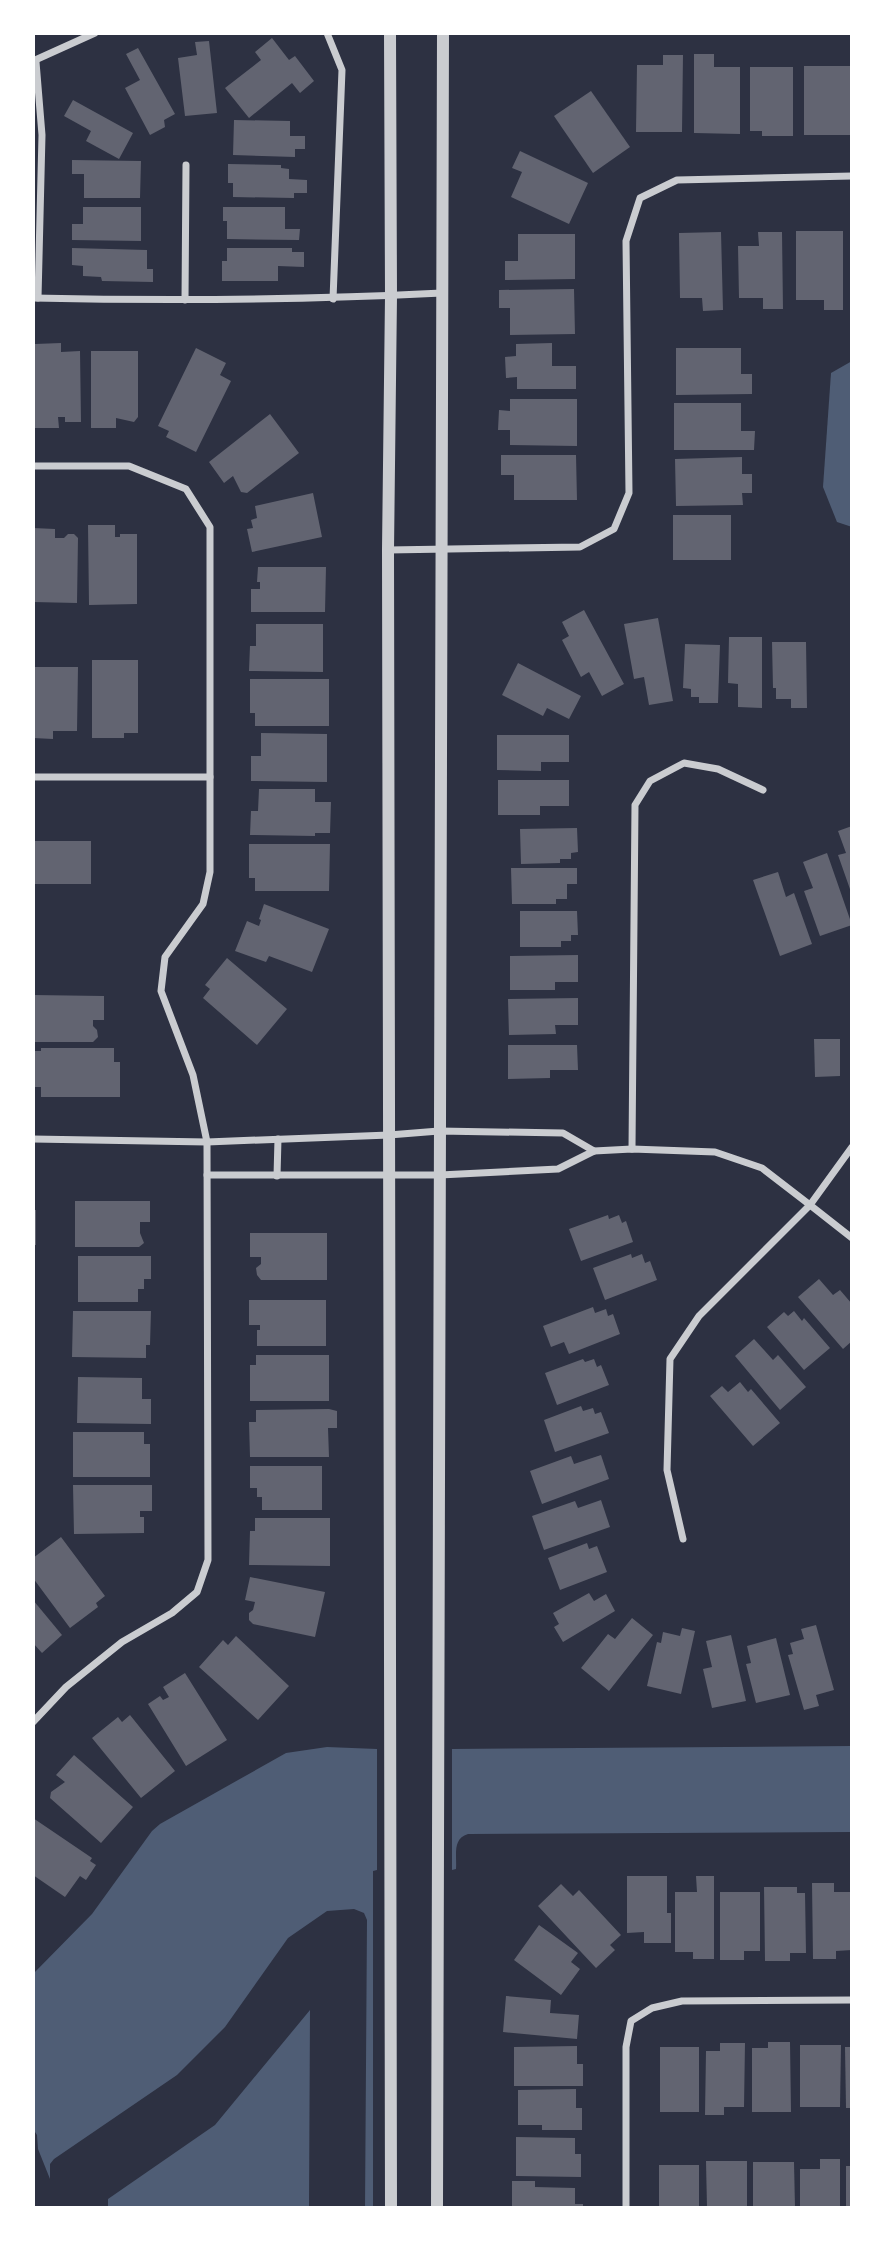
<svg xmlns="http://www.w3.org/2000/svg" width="885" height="2241" viewBox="0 0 885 2241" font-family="Poppins,sans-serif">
<rect width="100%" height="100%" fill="#2d3142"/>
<g fill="#4f5d75">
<path d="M852,361V527L837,522L823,487L831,373Z"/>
<path d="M852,1746V1832L468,1834C452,1839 457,1855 456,1869L452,1870V1749Z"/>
<path d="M327,1747L377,1749V1870L373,1871V2208H365L367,1920L364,1913L354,1909L327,1911L288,1938L225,2027L177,2075L54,2159L50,2164V2179L38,2149L37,2135L33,2129V1974L92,1914L152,1831L160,1824L286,1753Z"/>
<path d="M310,2010L309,2208H108V2199L215,2125Z"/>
</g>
<g fill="#626471">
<path d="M272,38L289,60L295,56L314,81L300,93L292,83L249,118L225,88L261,60L255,52Z"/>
<path d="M209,41L217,113L185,116L178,58L197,55L195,42Z"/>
<path d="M138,48L175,114L164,120L165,127L150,135L125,88L140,80L126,54Z"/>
<path d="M694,54H714V67H740V134L694,133Z"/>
<path d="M663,55H683L682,132H636L637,65H663Z"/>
<rect x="804" y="66" width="46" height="69"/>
<path d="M750,67H793V136H762V131H750Z"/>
<path d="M591,91L630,147L593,173L554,116Z"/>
<path d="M73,100L133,133L119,159L86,141L91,131L64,116Z"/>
<path d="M234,120L290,121V136H305V149H295V157L233,155Z"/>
<path d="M520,151L588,183L569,224L511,197L522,172L512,168Z"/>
<path d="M72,160L141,161L140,198H84V174H72Z"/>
<path d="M228,164L281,165V168L289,169V179L307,180V193H294V198L233,197V183H228Z"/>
<path d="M83,207H141V241L72,240V224H83Z"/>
<path d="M223,207H285V229H300L299,240L227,239V221H223Z"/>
<path d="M796,231H843V310H824V300H796Z"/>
<path d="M721,232L723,310L703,311L702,298H680L679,233Z"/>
<path d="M758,232H782L783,309H763V298H739L738,246H759Z"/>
<path d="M518,234H575V279L505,280V261H518Z"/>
<path d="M72,248L147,250V269H153V282L102,281L101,277L83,276V266L72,265Z"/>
<path d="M227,248H292V252H304V267L278,266V281H222V261H227Z"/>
<path d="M574,289L575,334L510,335V308H499V290Z"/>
<path d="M61,343V352L80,351L81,422H65V417H58L59,428H34L33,351H35V344Z"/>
<path d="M552,343V366H576V389H517V377L506,378L505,357L516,356V344Z"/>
<path d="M196,348L226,363L220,375L231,381L196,452L166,437L169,431L158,426Z"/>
<path d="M676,348H741V374H752V394L676,395Z"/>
<path d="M91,351H138V417L134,422L116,418V428H91Z"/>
<path d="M510,399H577V446L510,445V430H498L499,410L510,411Z"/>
<path d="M674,403H741V431H755L754,450H674Z"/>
<path d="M270,414L299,453L247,493L241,492L233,476L224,483L209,462Z"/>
<path d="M501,455H576L577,500H514V475H501Z"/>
<path d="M742,457V474H752V493H742L743,505L676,506L675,459Z"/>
<path d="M313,493L322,537L252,552L247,529L253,528L251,520L257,518L255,506Z"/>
<rect x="673" y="515" width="58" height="45"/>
<path d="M88,525H115V537H120V534H137V604L89,605Z"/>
<path d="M33,528L55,529V538H64L68,534H74L78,538L77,603L33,602Z"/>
<path d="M258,567H326L325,612H251V589H260V582H257Z"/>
<path d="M584,610L624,684L602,696L589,672L581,677L562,640L569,636L562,622Z"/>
<path d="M658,618L673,701L649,705L644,677L634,679L624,624Z"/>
<path d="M256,624H323V672L249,671L250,646H256Z"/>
<path d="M729,637H762V708L738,707V684L728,683Z"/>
<path d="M772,642H806L807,708H791V699H776V688H773Z"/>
<path d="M685,644L720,645L718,703H699V697H691V689L683,688Z"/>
<path d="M92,660H138V733H124V738H92Z"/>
<path d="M518,663L581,696L569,719L547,708L543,716L502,695Z"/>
<path d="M33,667H78L77,731H53V739L33,738Z"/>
<path d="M250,679H329V726H255V713H250Z"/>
<path d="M261,733L327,734V782L251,781V756H261Z"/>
<path d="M497,735H569V762H541V771L497,770Z"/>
<path d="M498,780H569V806H540V815H498Z"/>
<path d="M259,789H315V802H331L330,833H315V836L250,835L251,811H258Z"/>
<path d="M852,826V892H851L838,855L846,853L838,831Z"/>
<path d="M577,828L578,852L571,853V859H560V863L521,864L520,829Z"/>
<rect x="33" y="841" width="58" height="43"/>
<path d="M249,844H330L329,891H255V878H249Z"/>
<path d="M827,853L852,925L820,936L804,891L813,888L803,862Z"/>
<path d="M511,868H577V884H567V899H556V904H512Z"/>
<path d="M778,872L786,897L794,893L812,944L780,956L753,880Z"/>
<path d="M264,904L329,929L312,972L269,956L266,962L235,951L247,921L259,926L261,920L259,919Z"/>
<path d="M520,911H577L578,935H571V941H561V947H520Z"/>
<path d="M578,955V982H555V990H510V956Z"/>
<path d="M227,958L287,1009L257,1045L203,998L210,989L205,985Z"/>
<path d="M33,995L104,996V1020H93V1026L97,1030L98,1037L93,1042H33Z"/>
<path d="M578,998V1025H555L556,1034L509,1035L508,999Z"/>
<path d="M814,1039H840V1076L815,1077Z"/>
<path d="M508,1045H577L578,1070H550V1078L508,1079Z"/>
<path d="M41,1048H114V1062H120V1097H41V1087H33V1051H41Z"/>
<path d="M75,1201H150V1222H140V1233L144,1243L139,1247H75Z"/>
<rect x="33" y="1210" width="3" height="35"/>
<path d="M608,1215L609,1219L619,1215L622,1223L626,1221L633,1242L581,1261L569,1229Z"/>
<path d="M250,1233H327V1280H261L257,1275L256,1268L261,1264V1257H250Z"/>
<path d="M631,1254L632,1258L642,1254L645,1263L650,1261L657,1280L605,1300L593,1268Z"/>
<path d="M78,1256H151V1279H144V1289H138V1302H78Z"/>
<path d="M819,1279L833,1295L840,1290L852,1304V1341L843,1349L798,1297Z"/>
<path d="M249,1300H326V1346H257V1330H260V1325H249Z"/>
<path d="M593,1307L595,1313L606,1309L608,1316L613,1314L620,1334L569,1354L564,1342L551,1347L543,1326Z"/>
<path d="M73,1311H151L150,1345H146V1358L72,1357Z"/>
<path d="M794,1311L802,1321L804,1318L830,1348L804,1370L767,1327L784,1312L788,1316Z"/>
<path d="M754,1339L773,1360L778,1355L806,1387L780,1410L735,1356Z"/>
<path d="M256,1355H329V1401H250V1365H256Z"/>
<path d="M583,1359L585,1362L594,1359L597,1367L601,1365L609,1385L557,1405L545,1373Z"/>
<path d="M78,1377L142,1378V1399H151V1424L77,1423Z"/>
<path d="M740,1382L748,1392L751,1389L780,1423L753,1446L710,1396L722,1386L728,1392Z"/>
<path d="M581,1406L583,1411L593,1408L595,1414L601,1412L609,1433L555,1452L544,1420Z"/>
<path d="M329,1409L337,1411V1428H328L329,1457H250L249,1422H256V1410Z"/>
<path d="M73,1432H144V1444H150V1477H73Z"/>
<path d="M601,1455L609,1479L542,1504L530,1471L571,1456L574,1464Z"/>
<path d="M250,1466H322V1510H262V1497H257V1488H250Z"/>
<path d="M73,1485H152V1511H140V1517H144V1533L74,1534Z"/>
<path d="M601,1500L610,1527L544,1550L532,1516L575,1501L578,1508Z"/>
<path d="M255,1518H330V1566L249,1565L250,1531H255Z"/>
<path d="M61,1537L105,1596L96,1603L98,1607L70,1628L33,1578V1558Z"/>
<path d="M587,1543L589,1549L597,1546L607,1572L560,1590L548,1558Z"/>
<path d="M250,1577L325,1592L315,1637L253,1624L249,1620V1613L253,1610L255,1602L245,1600Z"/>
<path d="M589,1593L594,1601L606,1594L615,1611L563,1642L554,1627L559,1624L553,1613Z"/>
<path d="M33,1600L62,1635L42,1653L33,1643Z"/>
<path d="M632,1618L653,1635L609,1691L581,1668L608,1634L615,1639Z"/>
<path d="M816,1625L834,1690L816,1695L819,1706L804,1710L788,1655L793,1654L790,1643L804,1639L801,1629Z"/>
<path d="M682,1628L695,1631L681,1694L647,1686L657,1642L661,1643L663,1632L680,1636Z"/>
<path d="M731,1635L746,1701L712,1708L703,1669L712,1667L706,1641Z"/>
<path d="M236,1636L289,1686L258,1720L199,1667L223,1640L228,1645Z"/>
<path d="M776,1638L790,1695L756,1703L746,1664L751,1663L747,1646Z"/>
<path d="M185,1673L227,1740L186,1766L148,1704L160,1696L163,1700L169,1697L163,1687Z"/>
<path d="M130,1715L175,1771L141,1798L92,1738L118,1717L122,1722Z"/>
<path d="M74,1755L133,1807L101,1843L50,1798L51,1792L65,1782L56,1775Z"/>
<path d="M33,1818L92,1858L90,1861L96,1865L86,1880L80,1876L65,1897L33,1875Z"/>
<path d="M627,1876H667V1913H671V1943H644V1932L627,1933Z"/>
<path d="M696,1876H714V1959H693V1952H675V1892H697Z"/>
<path d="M812,1883H834V1892H852V1950L836,1951V1959H813Z"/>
<path d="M561,1884L573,1896L579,1890L621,1935L610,1945L615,1950L596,1968L538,1906Z"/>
<path d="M764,1887H797V1893H805L806,1953H790V1961H765Z"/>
<path d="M720,1892H760V1951H744V1960H720Z"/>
<path d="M539,1925L578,1953L571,1962L580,1969L561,1995L514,1960Z"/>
<path d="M506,1996L551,2000L550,2013L579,2015L577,2039L503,2032Z"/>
<path d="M768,2042H790L791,2112H752V2048H768Z"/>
<path d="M720,2043H745L744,2107H724V2115H705L706,2051H720Z"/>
<path d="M800,2045H841L840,2107H800Z"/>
<path d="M577,2046V2064H583V2086H514V2047Z"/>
<rect x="660" y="2047" width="39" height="65"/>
<path d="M845,2047H852V2108H846Z"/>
<path d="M576,2089V2108H582V2130H542V2125H518V2090Z"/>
<path d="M516,2137L575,2138V2154H581V2177L516,2176Z"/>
<path d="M820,2159H840V2208H800V2169H820Z"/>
<path d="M706,2161H747V2208H707Z"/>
<path d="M753,2162H794L795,2208H753Z"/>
<rect x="659" y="2165" width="40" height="43"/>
<rect x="846" y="2166" width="6" height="42"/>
<path d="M512,2181H535V2187L575,2188V2204H583V2208H512Z"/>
</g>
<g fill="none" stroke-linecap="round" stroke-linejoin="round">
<g stroke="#caccd0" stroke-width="7">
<path d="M327,33L342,70L333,299"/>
<path d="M33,61L95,33"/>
<path d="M36,62L42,135L38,298"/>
<path d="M33,298C170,301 305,300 442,293"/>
<path d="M185,300L186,165"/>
<path d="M33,466H129L186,489L210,527V872L203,904L165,957L161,991L193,1075L207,1142L208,1560L197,1592L172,1613L122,1642L66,1687L33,1722"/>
<path d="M388,550L580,547L614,529L629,493L626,241L640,198L677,180L852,176"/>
<path d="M33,777H210"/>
<path d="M33,1139L207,1142L389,1135L439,1131L563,1133L594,1151"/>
<path d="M852,1147L810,1205L852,1238"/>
<path d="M632,1149L635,805L650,781L684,763L718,769L763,790"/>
<path d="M207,1175H440L558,1169L594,1151L632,1149L715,1152L762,1168L810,1205L699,1316L670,1359L667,1470L683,1539"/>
<path d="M277,1176L278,1139"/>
<path d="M626,2208V2047L631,2021L652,2008L682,2001L852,2000"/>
</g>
<g stroke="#caccd0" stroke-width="12">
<path d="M390,33L391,296L388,550L391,2208"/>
<path d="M437,2208L443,33"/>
</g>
</g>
<rect width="885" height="2241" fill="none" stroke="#ffffff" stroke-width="70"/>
</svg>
